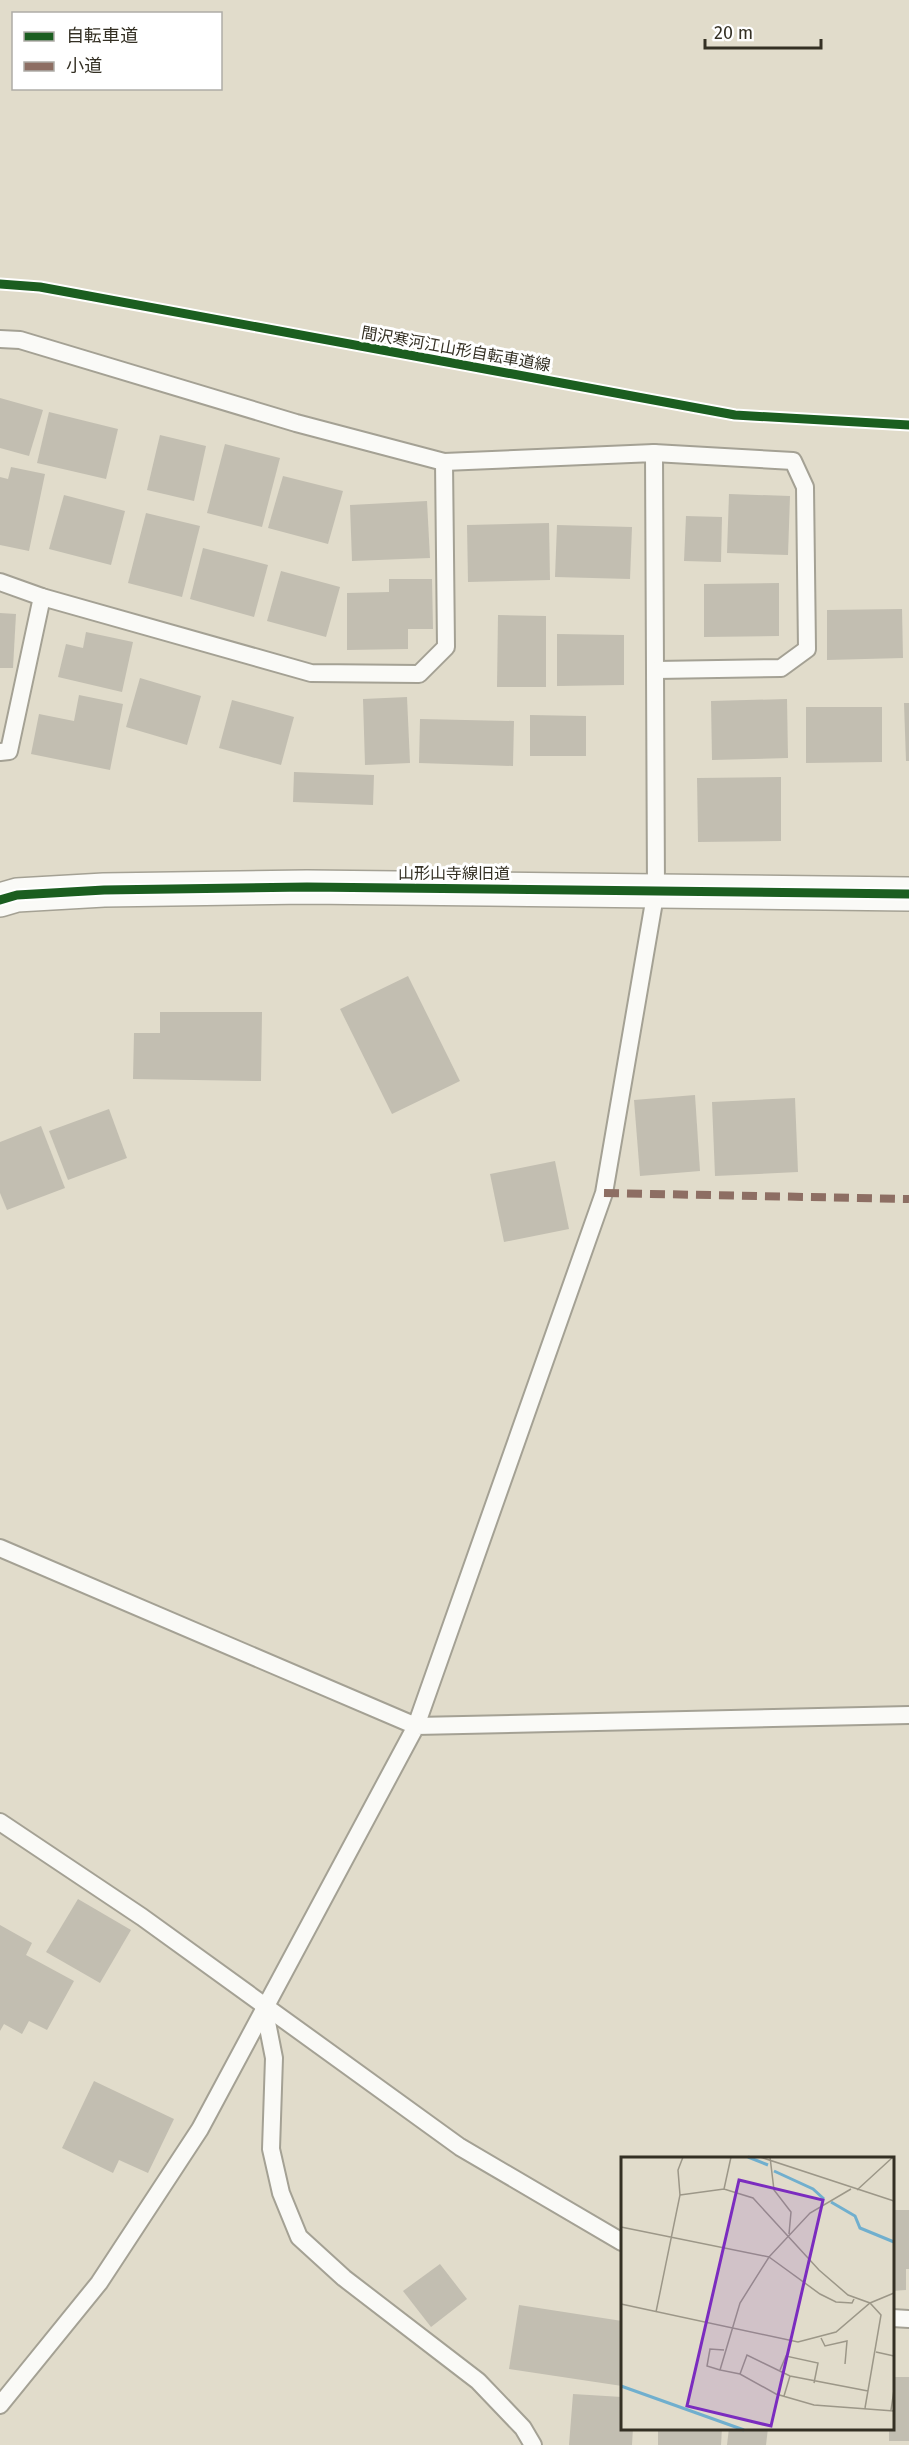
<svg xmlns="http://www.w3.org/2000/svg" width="909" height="2445" viewBox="0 0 909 2445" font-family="'Fira Sans','Noto Sans JP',sans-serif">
<rect width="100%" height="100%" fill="#e1dccb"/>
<g fill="#c2beb1">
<path d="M0,398L43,410L29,456L0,448Z"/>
<path d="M49,412L118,429L106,479L37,463Z"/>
<path d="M160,435L206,446L194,501L147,490Z"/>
<path d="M225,444L280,458L262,527L207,513Z"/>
<path d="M11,467L45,474L29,551L0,545V477L8,479Z"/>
<path d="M283,476L343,491L328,544L268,528Z"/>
<path d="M729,494L790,496L788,555L727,553Z"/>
<path d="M64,495L125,511L111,565L49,549Z"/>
<path d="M427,501L430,558L352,561L350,505Z"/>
<path d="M146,513L200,526L182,597L128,583Z"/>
<path d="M686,516L722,517L721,562L684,561Z"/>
<path d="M549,523L550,580L468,582L467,525Z"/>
<path d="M557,525L632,527L630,579L555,577Z"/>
<path d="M203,548L268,565L254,617L190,599Z"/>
<path d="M281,571L340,587L326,637L267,621Z"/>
<path d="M389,579H432L433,629H408V649L347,650V593L389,592Z"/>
<path d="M779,583V636L704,637V584Z"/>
<path d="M902,609L903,658L827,660V610Z"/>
<path d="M0,613L16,614L13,668H0Z"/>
<path d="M498,615L546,616V687H497Z"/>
<path d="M86,632L133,642L122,692L58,677L66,644L83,648Z"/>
<path d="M557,634L624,635V685L557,686Z"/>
<path d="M140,678L201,696L187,745L126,727Z"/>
<path d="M79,695L123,704L110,770L31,754L39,714L74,721Z"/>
<path d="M407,697L410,763L365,765L363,699Z"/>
<path d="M787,699L788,758L712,760L711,701Z"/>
<path d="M232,700L294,717L281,765L219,748Z"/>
<path d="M904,703H909V761H906Z"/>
<path d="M806,707H882V762L806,763Z"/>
<path d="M530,715L586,716V756H530Z"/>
<path d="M420,719L514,721L513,766L419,763Z"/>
<path d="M294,772L374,775L373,805L293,802Z"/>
<path d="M781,777V841L698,842L697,778Z"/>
<path d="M408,976L460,1081L392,1114L340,1009Z"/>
<path d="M160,1012H262L261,1081L133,1079L134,1033H160Z"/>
<path d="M695,1095L700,1171L640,1176L634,1100Z"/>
<path d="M795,1098L798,1172L715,1176L712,1102Z"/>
<path d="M109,1109L127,1158L68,1180L49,1131Z"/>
<path d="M41,1126L65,1188L7,1210L0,1193V1142Z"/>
<path d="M555,1161L569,1229L504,1242L490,1174Z"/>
<path d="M78,1899L131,1930L100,1983L46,1952Z"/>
<path d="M0,1925L32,1943L26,1955L74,1981L47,2030L29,2021L22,2034L4,2024L0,2031Z"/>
<path d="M94,2081L174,2119L148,2173L119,2160L113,2173L62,2148Z"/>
<path d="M892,2210H909V2269H906V2290L892,2291Z"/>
<path d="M440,2264L467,2299L431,2327L403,2291Z"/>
<path d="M519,2305L622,2321V2386L509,2369Z"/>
<path d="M892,2377H909V2441H889V2428H892Z"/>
<path d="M573,2394L622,2397V2428H633L632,2445H569Z"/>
<path d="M658,2428H722L721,2445H658Z"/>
<path d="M729,2428H768L766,2445H727Z"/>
</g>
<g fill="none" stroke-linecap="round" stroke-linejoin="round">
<g stroke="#a4a194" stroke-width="20">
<g id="lane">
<path d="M0,339L20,340L296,423L444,462L654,453L656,890L604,1193L416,1726L0,1548"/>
<path d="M654,453L793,461L805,487L807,649L781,668L656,670"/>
<path d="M0,582L42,597L311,673L419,674L446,647L444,462"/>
<path d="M0,752L9,751L42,597"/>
<path d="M0,1822L142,1917L460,2147L622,2242"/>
<path d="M264,2007L274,2058L271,2149L281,2193L299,2237L344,2278L478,2381L523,2428L533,2445"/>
<path d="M892,2318L909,2319"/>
<path d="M0,2405L99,2283L200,2129L416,1726L909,1715"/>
</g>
</g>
<g stroke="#a4a194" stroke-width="36">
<path id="secondary" d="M0,900L17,895L104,890L307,887L909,894"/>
</g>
<use href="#lane" stroke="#fafaf7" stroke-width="16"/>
<use href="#secondary" stroke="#fafaf7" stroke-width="33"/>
<path stroke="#8d6e63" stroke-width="8" stroke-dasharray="15 8" stroke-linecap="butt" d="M604,1193L909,1199"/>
<g stroke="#fff" stroke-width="13">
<g id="cycleway">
<path d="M0,284L40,287L735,415L909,425"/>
<path d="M0,900L17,895L104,890L307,887L909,894"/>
</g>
</g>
<use href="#cycleway" stroke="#1b5e20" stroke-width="9"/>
</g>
<g text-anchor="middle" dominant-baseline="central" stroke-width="6" stroke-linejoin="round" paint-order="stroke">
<g font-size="16" fill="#343024" stroke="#fff">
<text transform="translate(456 349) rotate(10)">間沢寒河江山形自転車道線</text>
<text x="454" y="873">山形山寺線旧道</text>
</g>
</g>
<g transform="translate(621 2157)">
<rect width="273" height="273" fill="#e1dccb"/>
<path fill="none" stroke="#70afce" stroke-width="3" d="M127,0L147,8M153,14L192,32L203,42M210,45L234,59L239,71L273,85M0,229L123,273"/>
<path fill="none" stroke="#9c9788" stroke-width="1.5" d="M139,0L273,44M149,0L153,33L170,55L168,77M103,32L110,0M236,33L272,0M59,38L103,32L132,41L198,113L227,138L249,146L260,158L244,251M0,70L148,100L189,56L230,32M233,142L231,146L215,145L199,137L148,100L119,146L99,213L119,217L155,237L193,248L273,254M0,147L177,185L215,175L249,146L273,136M35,155L59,38L57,13L62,0M200,181L204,189L226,184L224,207M255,195L273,199M99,213L86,209L89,192L103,193M159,213L165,199L197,206L193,226M119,217L126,198L169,219L247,234M163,239L169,219M270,253L273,233"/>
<path fill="#7b2cbf" fill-opacity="0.15" stroke="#7b2cbf" stroke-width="3" d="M118,23L202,43L150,269L66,249Z"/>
<rect width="273" height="273" fill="none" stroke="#343024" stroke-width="3"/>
</g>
<rect x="12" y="12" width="210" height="78" fill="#ffffff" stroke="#aeaca7" stroke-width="1.5"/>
<rect x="24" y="32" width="30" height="9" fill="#1b5e20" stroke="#aeaca7" stroke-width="1.5"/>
<text x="66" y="42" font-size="18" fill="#343024">自転車道</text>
<rect x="24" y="62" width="30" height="9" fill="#8d6e63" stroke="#aeaca7" stroke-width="1.5"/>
<text x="66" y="72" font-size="18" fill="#343024">小道</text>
<path d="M705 39v9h116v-9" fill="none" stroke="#343024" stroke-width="3"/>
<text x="714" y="39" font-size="18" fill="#343024" stroke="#ffffff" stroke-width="4.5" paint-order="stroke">20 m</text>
</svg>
